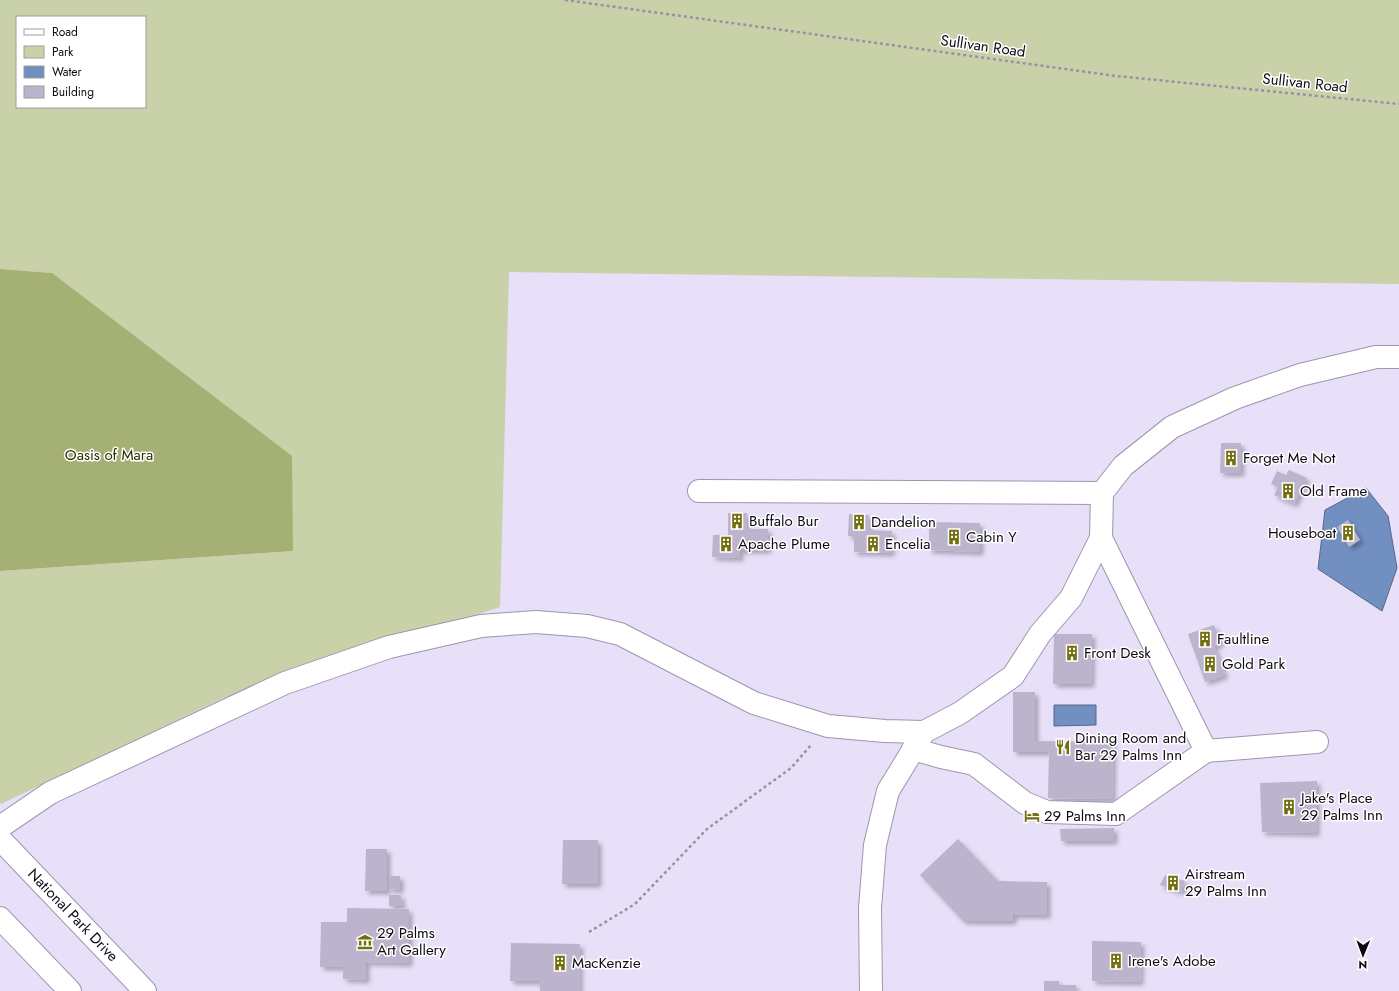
<svg xmlns="http://www.w3.org/2000/svg" width="1399" height="991" viewBox="0 0 1399 991" font-family="Jost,sans-serif">
<defs>
<filter id="shadow"><feDropShadow dx="3.5" dy="3.5" stdDeviation="2" flood-color="#0004"/></filter>
</defs>
<rect width="100%" height="100%" fill="#e8dff9"/>
<path fill="#c9d1a9" fill-rule="evenodd" d="M0,0H1399V284L509,272L500,607L223,698L1,804L0,802V571L293,551L52,273L0,269ZM17,17H145V107H17Z"/>
<path fill="#a5b074" d="M0,269L52,273L292,456L293,551L0,571Z"/>
<g fill="#728fc1" stroke="#54678c">
<path d="M1366,488L1388,516L1397,568L1382,611L1318,569L1325,510Z"/>
<path d="M1054,705H1096V725L1054,726Z"/>
</g>
<g fill="#bcb3cd" filter="url(#shadow)">
<path d="M1221,443H1241V473H1220Z"/>
<path d="M1289,470L1307,478L1294,504L1274,495L1278,487L1271,484L1277,471L1286,475Z"/>
<path d="M728,513H747L746,529H768V550H740V558L712,557L713,535H728Z"/>
<path d="M849,514L869,515L868,530L892,531L891,553L854,552V536H848Z"/>
<path d="M1348,520L1360,540L1349,547L1337,527Z"/>
<path d="M929,522L980,523V552L929,550Z"/>
<path d="M1214,625L1221,643L1214,646L1225,675L1205,682L1188,634Z"/>
<path d="M1054,634H1092L1091,684H1053Z"/>
<path d="M1013,692H1035V741L1113,742L1112,799L1048,798L1049,752H1013Z"/>
<path d="M1317,781L1316,833L1262,832L1260,783Z"/>
<path d="M1114,828V841H1061L1060,829Z"/>
<path d="M958,839L998,881L1047,882V915H1013V921H963L920,875Z"/>
<path d="M563,840H598V884H562Z"/>
<path d="M366,849H387V891H365Z"/>
<path d="M1165,875L1185,881L1181,892L1160,885Z"/>
<path d="M389,876H400V890L389,889Z"/>
<path d="M389,895H401L402,906H389Z"/>
<path d="M347,908L409,909V963L366,962V980L343,979V967H320L321,922H347Z"/>
<path d="M1092,941L1141,942L1140,982L1092,981Z"/>
<path d="M511,943L580,944L579,991H540L539,981H510Z"/>
<path d="M1044,981H1059V985H1076V991H1044Z"/>
</g>
<g fill="none" stroke-linecap="round" stroke-linejoin="round">
<g stroke="#9e95ae" stroke-width="24">
<g id="minor">
<path d="M699,491L1102,493"/>
<path d="M913,749L941,757L974,764L1025,803L1047,812L1116,814L1206,751L1101,538"/>
<path d="M1206,751L1317,742"/>
<path d="M0,827L50,793L285,683L389,647L481,626L536,622L587,626L620,634L754,703L828,726L885,731L924,732L960,713L1013,676L1040,634L1071,598L1101,538L1102,493L1123,466L1172,427L1235,398L1300,375L1376,357H1399"/>
<path d="M0,839L145,991"/>
<path d="M0,918L70,991"/>
<path d="M871,991L870,908L875,845L888,791L921,737"/>
</g>
</g>
<g stroke="#9891a5" stroke-width="2.5" stroke-dasharray="3 3" stroke-linecap="butt">
<path d="M565,0L1116,76L1399,104"/>
<path d="M589,932L635,904L707,829L791,768L812,744"/>
</g>
<use href="#minor" stroke="#fff" stroke-width="22"/>
</g>
<defs>
<g id="building-bare" transform="scale(1.2)"><path d="M-4-6H4V6H1V3H-1V6H-4ZM-2.5-4.3h1.7v1.8h-1.7ZM.8-4.3h1.7v1.8H.8ZM-2.5-1h1.7V.8h-1.7ZM.8-1h1.7V.8H.8Z" fill="#736e0e" stroke="#fff" stroke-width="2.5" paint-order="stroke"/></g>
<g id="restaurant-bare" transform="scale(1.2)"><path d="M-5-6h1v4h1v-4h1v4h1v-4h1v5L-1.5 .5V6h-2V.5L-5-1ZM5-6V6H3V1.5H1.5Q1.5-4 5-6Z" fill="#736e0e" stroke="#fff" stroke-width="2.5" paint-order="stroke"/></g>
<g id="hotel-bare" transform="scale(1.2)"><path d="M-6-4.5h1.5V1H6V5H4.5V3h-9V5H-6ZM-4 0a1.8 1.8 0 1 1 3.6 0ZM.5 0V-2.5h3Q6-2.5 6 0Z" fill="#736e0e" stroke="#fff" stroke-width="2.5" paint-order="stroke"/></g>
<g id="museum-bare" transform="scale(1.2)"><path d="M0-6L6-3V-2H-6V-3ZM-5-1h2V3h-2ZM-1-1h2V3h-2ZM3-1h2V3H3ZM-6 4H6V6H-6Z" fill="#736e0e" stroke="#fff" stroke-width="2.5" paint-order="stroke"/></g>
</defs>
<g fill-rule="evenodd">
<use href="#building-bare" x="1231" y="458"/>
<use href="#building-bare" x="1288" y="491"/>
<use href="#building-bare" x="737" y="521"/>
<use href="#building-bare" x="859" y="522"/>
<use href="#building-bare" x="1348" y="533"/>
<use href="#building-bare" x="954" y="537"/>
<use href="#building-bare" x="726" y="544"/>
<use href="#building-bare" x="873" y="544"/>
<use href="#building-bare" x="1205" y="639"/>
<use href="#building-bare" x="1072" y="653"/>
<use href="#building-bare" x="1210" y="664"/>
<use href="#restaurant-bare" x="1063" y="747"/>
<use href="#building-bare" x="1289" y="807"/>
<use href="#hotel-bare" x="1032" y="816"/>
<use href="#building-bare" x="1173" y="883"/>
<use href="#museum-bare" x="365" y="942"/>
<use href="#building-bare" x="1116" y="961"/>
<use href="#building-bare" x="560" y="963"/>
</g>
<g text-anchor="middle" dominant-baseline="central" stroke-width="3" stroke-linejoin="round" paint-order="stroke">
<g font-size="15" fill="#0d0912" stroke="#fff">
<text transform="translate(983 46) rotate(8)">Sullivan Road</text>
<text transform="translate(1305 83) rotate(6)">Sullivan Road</text>
<text transform="translate(73 915) rotate(46)">National Park Drive</text>
</g>
<g font-size="15" fill="#2a3000" stroke="#fff">
<text x="109" y="455">Oasis of Mara</text>
</g>
<g font-size="15" fill="#0d0912" stroke="#fff" text-anchor="start">
<text x="1243" y="458">Forget Me Not</text>
<text x="1300" y="491">Old Frame</text>
<text x="749" y="521">Buffalo Bur</text>
<text x="871" y="522">Dandelion</text>
<text x="1336" y="533" text-anchor="end">Houseboat</text>
<text x="966" y="537">Cabin Y</text>
<text x="738" y="544">Apache Plume</text>
<text x="885" y="544">Encelia</text>
<text x="1217" y="639">Faultline</text>
<text x="1084" y="653">Front Desk</text>
<text x="1222" y="664">Gold Park</text>
<text x="1075" y="738">Dining Room and<tspan x="1075" dy="17">Bar 29 Palms Inn</tspan></text>
<text x="1301" y="798">Jake's Place<tspan x="1301" dy="17">29 Palms Inn</tspan></text>
<text x="1044" y="816">29 Palms Inn</text>
<text x="1185" y="874">Airstream<tspan x="1185" dy="17">29 Palms Inn</tspan></text>
<text x="377" y="933">29 Palms<tspan x="377" dy="17">Art Gallery</tspan></text>
<text x="1128" y="961">Irene's Adobe</text>
<text x="572" y="963">MacKenzie</text>
</g>
</g>
<rect x="16" y="16" width="130" height="92" fill="#ffffff" stroke="#9e9da0"/>
<rect x="24" y="29" width="20" height="6" fill="#ffffff" stroke="#9e9da0"/>
<text x="52" y="36" font-size="12" fill="#0d0912">Road</text>
<rect x="24" y="46" width="20" height="12" fill="#c9d1a9" stroke="#9e9da0"/>
<text x="52" y="56" font-size="12" fill="#0d0912">Park</text>
<rect x="24" y="66" width="20" height="12" fill="#728fc1" stroke="#9e9da0"/>
<text x="52" y="76" font-size="12" fill="#0d0912">Water</text>
<rect x="24" y="86" width="20" height="12" fill="#bcb3cd" stroke="#9e9da0"/>
<text x="52" y="96" font-size="12" fill="#0d0912">Building</text>
<g transform="translate(1363 955) rotate(181)" stroke="#ffffff" stroke-width="3" paint-order="stroke">
<path d="M0-3L7 15L0 10L-7 15Z" fill="#0d0912"/>
<text y="-6" font-size="11" font-weight="bold" text-anchor="middle" fill="#0d0912">N</text>
</g>
</svg>
